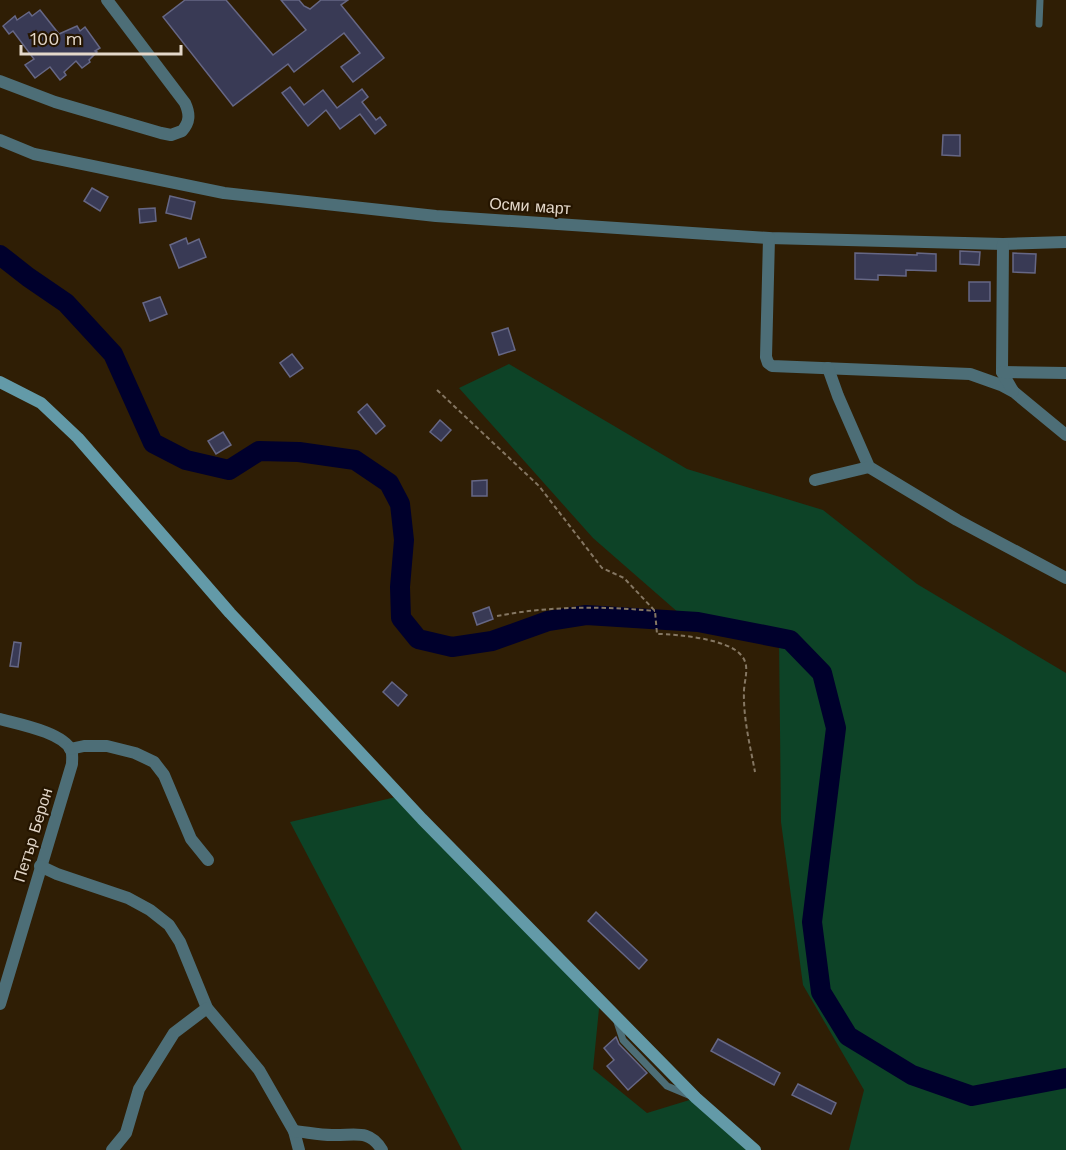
<svg xmlns="http://www.w3.org/2000/svg" width="1066" height="1150" viewBox="0 0 1066 1150" font-family="'Work Sans',sans-serif">
<rect width="100%" height="100%" fill="#2f1e05"/>
<g fill="#0d4327">
<path d="M509,364L687,469L823,510L917,584L1066,673V1150H849L864,1090L803,985L781,822L779,638L680,614L593,538L459,388Z"/>
<path d="M400,796L600,999L593,1069L647,1113L696,1098L748,1150H462L290,822Z"/>
</g>
<g fill="none" stroke-linecap="round" stroke-linejoin="round">
<path stroke="#00002c" stroke-width="20" d="M0,255L28,277L66,303L113,354L153,443L186,460L229,470L259,451L299,452L355,460L389,483L400,504L404,540L400,587L401,618L418,639L452,647L492,641L548,621L586,615L698,622L790,640L822,673L836,728L812,922L821,992L848,1036L912,1075L972,1096L1066,1078"/>
</g>
<g fill="#393a55" stroke="#666785" stroke-width="1.5">
<path d="M185,0H226L273,55L306,30L281,0H299L304,6L310,9L321,0H348L341,5L384,58L353,82L341,67L360,53L344,33L294,72L288,64L233,106L163,17Z"/>
<path d="M40,10L59,34L77,26L80,31L85,27L100,48L95,51L97,52L89,60L90,62L82,68L76,61L64,72L66,75L60,80L50,67L35,78L25,65L34,59L13,31L9,34L3,26L15,16L17,20L29,12L32,16Z"/>
<path d="M290,87L304,105L323,90L337,108L362,89L368,97L362,102L376,120L380,117L386,125L375,134L360,114L340,129L326,110L308,126L282,93Z"/>
<path d="M943,135H960V156L942,155Z"/>
<path d="M92,188L108,197L100,211L84,201Z"/>
<path d="M170,196L195,202L191,219L166,213Z"/>
<path d="M155,208L156,221L140,223L139,209Z"/>
<path d="M186,238L188,244L199,239L206,257L179,268L170,245Z"/>
<path d="M960,251L980,252L979,265L960,264Z"/>
<path d="M855,253L917,255V253L936,254V271L906,270V276L878,275V280L855,279Z"/>
<path d="M1013,253L1036,254L1035,273L1013,272Z"/>
<rect x="969" y="282" width="21" height="19"/>
<path d="M160,297L167,314L150,321L143,303Z"/>
<path d="M508,328L515,350L499,355L492,333Z"/>
<path d="M292,354L303,368L290,377L280,363Z"/>
<path d="M367,404L385,426L376,434L358,412Z"/>
<path d="M440,420L451,430L441,441L430,432Z"/>
<path d="M223,432L231,445L216,454L208,441Z"/>
<path d="M487,480V496H472V481Z"/>
<path d="M489,607L493,619L477,625L473,613Z"/>
<path d="M14,642L21,643L18,667L10,666Z"/>
<path d="M392,682L407,695L398,706L383,692Z"/>
<path d="M596,912L647,960L639,969L588,921Z"/>
<path d="M616,1037L619,1044L647,1073L628,1090L607,1066L614,1060L604,1048Z"/>
<path d="M718,1039L780,1073L774,1085L711,1051Z"/>
<path d="M798,1084L836,1103L831,1114L792,1095Z"/>
</g>
<g fill="none" stroke-linecap="round" stroke-linejoin="round">
<g stroke="#857763" stroke-width="2" stroke-dasharray="4.5 3" stroke-linecap="butt">
<path d="M437,390L539,486L602,568L624,578L655,611L657,634C677,634 728,639 741,655C750,665 745,677 744,690C743,718 750,745 755,772"/>
<path d="M497,616C549,606 602,606 655,611"/>
</g>
<g stroke="#4d6e77" stroke-width="7">
<path d="M1039,24L1040,0"/>
<path d="M617,1022L623,1040L667,1086L691,1096"/>
</g>
<g stroke="#4d6e77" stroke-width="12">
<path d="M0,81L55,102L161,133L171,135L182,131C190,122 190,114 185,103L107,0"/>
<path d="M0,140L34,154L224,193L436,216L769,238L1003,244L1066,242"/>
<path d="M769,238L766,357L768,363L772,366L970,374L1001,385L1014,392L1066,435"/>
<path d="M1003,244L1002,372L1013,391"/>
<path d="M828,368L838,396L869,467L957,520L1066,578"/>
<path d="M1002,372L1066,373"/>
<path d="M815,480L869,467"/>
<path d="M0,719C18,724 62,732 71,750C73,754 72,759 72,764L0,1004"/>
<path d="M70,749L84,746H107L135,753L154,762L164,775L191,839L208,860"/>
<path d="M40,866L57,874L128,898L150,910L169,925L180,942L207,1008L259,1070L294,1131L299,1150"/>
<path d="M294,1131C306,1132 319,1135 332,1135C353,1136 369,1128 382,1150"/>
<path d="M112,1150L126,1133L139,1089L174,1033L207,1008"/>
</g>
<path stroke="#639aa8" stroke-width="12" d="M0,382L41,403L78,438L230,613L422,819L696,1098L755,1150"/>
</g>
<g text-anchor="middle" dominant-baseline="central" stroke-width="4.5" stroke-linejoin="round" paint-order="stroke">
<g font-size="16" fill="#e4d8ca" stroke="#251500">
<text transform="translate(530 206) rotate(4)">Осми март</text>
<text transform="translate(33 835) rotate(-73)">Петър Берон</text>
</g>
</g>
<path d="M21 45v9h160v-9" fill="none" stroke="#e4d8ca" stroke-width="3"/>
<text x="30" y="45" font-size="18" fill="#e4d8ca" stroke="#251500" stroke-width="4.5" paint-order="stroke">100 m</text>
</svg>
